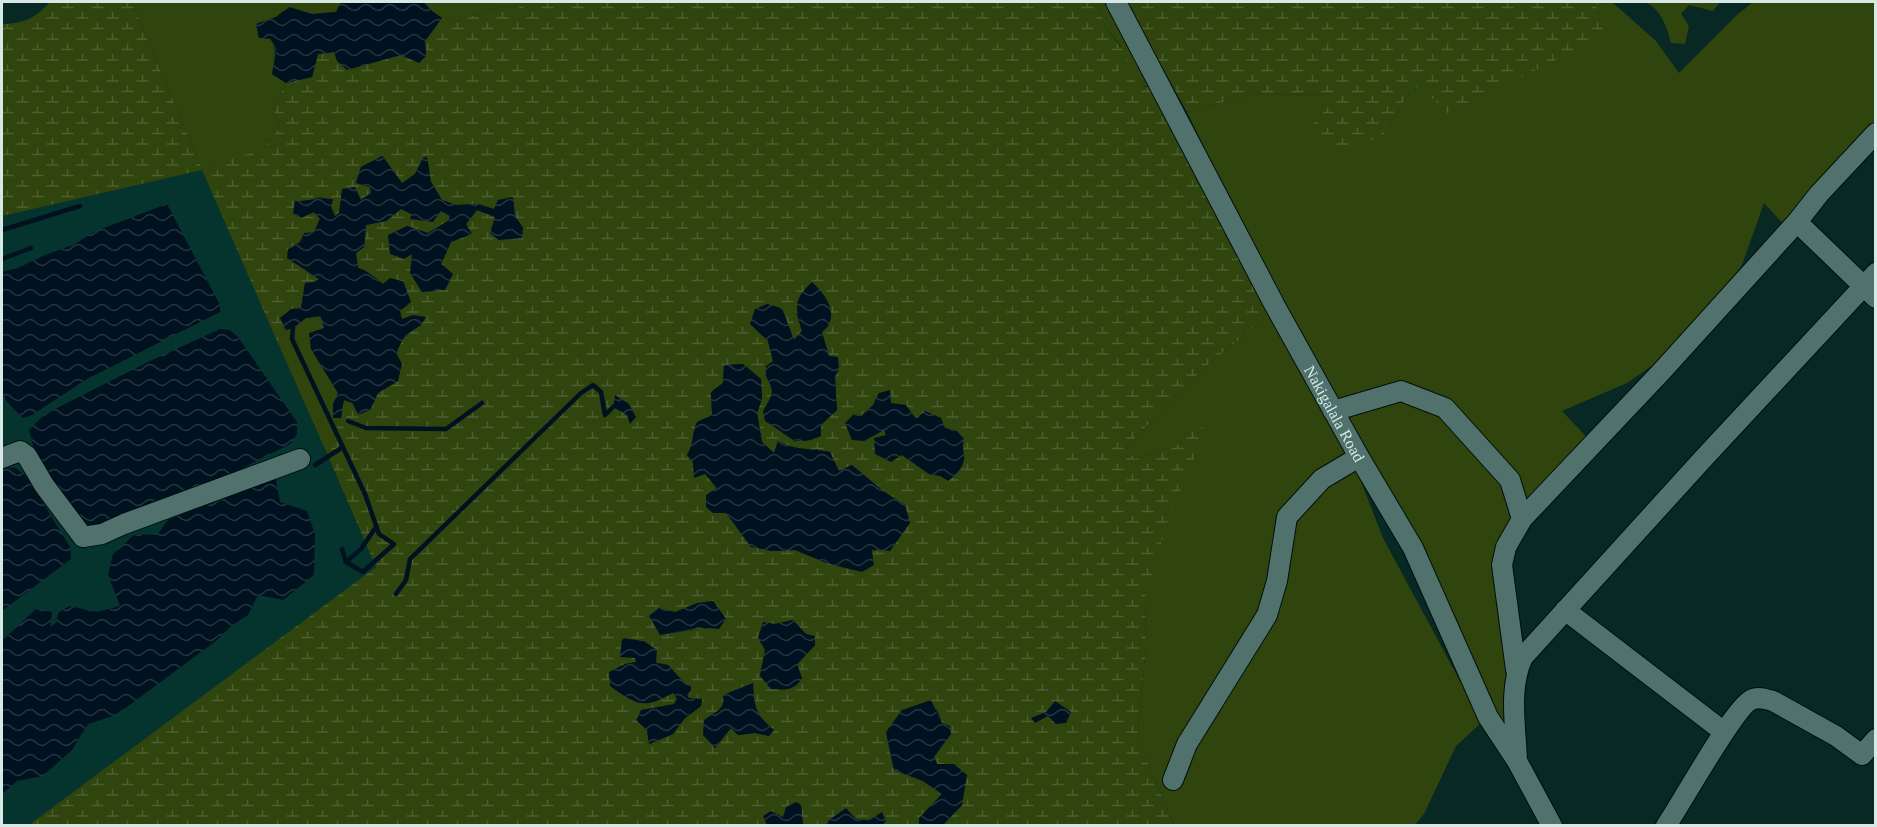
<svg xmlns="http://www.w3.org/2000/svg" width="1877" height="827" viewBox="0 0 1877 827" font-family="'Times New Roman',serif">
<defs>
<pattern id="wetland-marsh" width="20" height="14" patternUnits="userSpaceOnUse" patternTransform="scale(1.5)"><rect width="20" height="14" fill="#30440e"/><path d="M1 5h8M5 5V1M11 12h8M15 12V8" fill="none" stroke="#4d5f31"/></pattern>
<pattern id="water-waves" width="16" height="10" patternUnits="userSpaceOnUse" patternTransform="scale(1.5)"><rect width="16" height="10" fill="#001120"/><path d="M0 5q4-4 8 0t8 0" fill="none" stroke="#243440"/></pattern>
</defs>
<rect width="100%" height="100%" fill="#072823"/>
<path fill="#05342e" d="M202,169L376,567L29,826L2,825V216Z"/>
<g fill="#30440e">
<path d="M132,2H341L336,12L312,14L289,7L276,17L256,24C277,45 277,45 272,74L286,83L273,108L280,127L262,150L202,169Z"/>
<path d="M423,2H519V9L501,6L456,22L442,18L432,11Z"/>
<path d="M1097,2H1108L1156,88C1140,87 1130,79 1117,71L1121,46L1105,26Z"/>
<path d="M1608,2H1612L1656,41L1679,73L1737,15L1753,2H1875V126L1785,226L1764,203L1742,265L1685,343L1627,383L1562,411L1597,448L1521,529L1496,603L1511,680L1506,734L1337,420L1383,538L1482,722L1456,746L1424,814L1415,825H1174L1137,738L1146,648L1145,598L1193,424L1176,446L1135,459L1126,447L1204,368L1272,313L1308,386L1331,409L1187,112L1251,94L1339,95L1383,136L1408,94L1421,86L1604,36L1596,5Z"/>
<path d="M1645,2H1720L1713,11L1689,5L1681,14L1689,26L1685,44L1671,43C1667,27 1661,9 1645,2Z"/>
<path d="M320,316L325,328L311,349L338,393L333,404V418H341L327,454L277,341L286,330L293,328L306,318Z"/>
</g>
<g fill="url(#wetland-marsh)" fill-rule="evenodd">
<path d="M50,2H132L202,169L263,149L280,127L273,108L286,83L312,77L318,54L334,52L347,69L401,55L426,56L425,41L442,18L456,22L501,6L519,9V2H1097L1105,26L1129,58L1118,71L1145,87L1156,88L1272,313L1204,368L1126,447L1135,459L1176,446L1193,423L1206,429L1167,524L1145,598L1146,648L1137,738L1174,825H943L962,805L934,758L942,723L937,709L893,724L886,733L894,770L923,781L942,794L920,818L919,825H882L886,821L856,819L829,820L827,825H803L801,805L783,817L764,816L767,826L29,825L376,567L327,454L341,418L343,400L370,410L378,393L398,381C396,351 393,342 421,325L402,319C396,298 379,274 358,268L356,253L364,247L366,225L386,221L401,209L412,215L410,218L441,211L450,216L448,221L428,233L407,226L412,254L453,274L441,264L451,242L477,210L523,228L515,216L478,204L456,205L442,200L431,182L427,157L423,158L415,174L402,184L383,156L361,167L356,183L370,187L371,193L339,213L334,217L331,204L332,200L319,197L308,201L301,218L314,212L320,218L314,232L289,249L308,272L319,279L314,282L305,283L301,308L280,318L286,330L277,341L202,170L2,216V24C23,24 36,18 50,2ZM796,313L829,326L821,332L829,356L838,357L835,377L837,410L821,425L795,442L783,431L765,421L764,411C774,395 776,391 765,375L773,361L768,341L790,328L793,340L802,331ZM743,364L761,379L762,399L757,413L762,442L774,453L778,441C791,447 804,452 817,449L839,471L852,465L883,491L905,505L880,549H872L829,564L795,550L771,551L726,513H713L717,489L705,473L694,477L693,462L687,455C695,442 691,435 697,422L712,415L711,392L723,383L724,365ZM879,393C900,412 919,420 945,428L940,476L929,474L902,455L886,435L885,429L864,441L854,414L861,416L873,405ZM713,601L726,619L707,629L698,627L692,630L660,635L659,609L675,612ZM793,620L815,645L797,665L802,678L760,676L765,650L775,624ZM635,658L668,665L691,690L687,695L689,698L702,699L701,706L684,719L673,734L649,744L647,730L637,720L674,704L677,699L673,692L655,702L625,664L636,662ZM753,683C755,709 754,713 774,730L769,736L755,733L738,735L731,728L715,748L704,720L722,708L725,701Z"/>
<path d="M1126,2H1608L1596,5L1605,36L1447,113L1420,86L1408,94L1383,136L1334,155L1309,129L1338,95L1251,94L1187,112Z"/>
</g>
<g fill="url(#water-waves)">
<path d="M341,2H423L432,11L442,18L425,41L426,56L419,63L401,55L347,70L337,61L334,52L318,54L312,77L286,83L272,74L277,49L271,39L259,38L256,24L276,17L289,7L312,14L336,12Z"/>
<path d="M382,156L402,183L415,174L423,158L427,157L431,182L442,200L456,205L478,204L494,209L498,200L513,197L515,216L523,228L522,238L499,240L490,233L495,217L477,210L466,224L472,234L451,242L441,264L453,274L445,290L422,292L410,273L412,254L404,259L390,254L388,235L407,226L428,233L448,221L450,216L441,211L433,222L410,219L412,214L401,209L386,221L366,225L364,247L356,253L358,268L364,270L383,284L390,278L403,281L411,302L400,311L402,319L413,315L426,317L421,325L405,335L396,353L402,364L398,381L378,393L370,410L358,415L352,402L344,400L341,418H333V404L338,393L311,349L309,333L324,328L321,316L306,318L293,328L286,330L280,318L291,309L301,308L305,283L315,282L319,279L287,258L288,249L299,244L304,233L314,232L320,219L314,212L301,218L293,214L295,201C309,201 319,197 333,199L331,207L335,216L339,213L342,189L355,187L361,200L371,193L370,187L356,183L361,167Z"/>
<path d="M167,204L220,305V312L87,379L32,415L23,418L7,402L2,390V272L18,268L45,255L73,245L96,231Z"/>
<path d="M812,282C827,296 841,316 822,332L829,356L838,357L839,369L835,377L837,410L821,425V436C792,449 790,435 765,421L763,411C782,381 764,390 766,366L773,361L768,341L750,324L755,309L767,304L782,308L794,340L802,331C795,307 793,300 812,282Z"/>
<path d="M220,329L230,330L238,337L297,422V434L290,444L198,491L95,527L82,523L66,508L35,453L29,430L45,414L150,361Z"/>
<path d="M743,364L761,379L762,399L757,413L762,442L774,453L778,441C797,451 811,448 830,452L839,471L852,465L883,491L905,505L910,523L890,551L872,550L874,565L862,572L829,564L795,550L771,551L751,547L726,513H713L706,507V495L717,488L705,474L694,478L693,462L687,455C695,441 691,436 697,422L712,415L711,392L723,383L724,365Z"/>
<path d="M890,390L891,403L906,405L916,419L925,411L941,418L945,428L956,430L964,439C961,447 965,452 964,460C962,469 955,476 948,481L940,476L929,474L902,455L891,462L875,454L874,438L886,435L884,430L864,441L852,440L845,423L854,414L862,416L873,405L879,393Z"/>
<path d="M615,395L629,404L636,417L630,424L627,415L613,407Z"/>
<path d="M2,467L16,468L28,478L70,547L71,559L2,611Z"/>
<path d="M267,480H276L280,502L307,511L315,534L314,575L283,600L258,595L248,615L231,626L216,641L116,715L88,724L72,750L43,776L17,781L2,794V641L36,609L52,612L50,627L56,623L58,613L69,606L97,612L120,606L108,575L113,554L135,534L157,535L168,520Z"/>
<path d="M713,601L726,619L719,629L698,627L660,635L649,616L659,608L675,612L697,603Z"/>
<path d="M793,620L806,634L815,636V645L797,664L802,678C795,691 784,690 771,689L760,676L765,650L758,638L763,622L775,624Z"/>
<path d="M622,638L644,641L657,650L656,663L668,665L685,684L691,685V690L687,695L689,698L702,699L701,706L684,719L673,734L649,744L647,730L636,720L641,710L674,704L677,699L673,693C642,710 637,705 610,686L609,672L625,664L636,662L635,658L620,657Z"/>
<path d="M753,683C754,706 755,715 774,730L769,736L755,733L738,735L731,728L715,748L703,735L704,720C714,713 726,709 723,695Z"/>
<path d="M931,700L942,723L950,726L951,734L934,757L937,764H954L967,775L962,805L943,825H919V818L942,794L923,781L894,770L886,732L902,710Z"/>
<path d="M1055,701L1071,712L1066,723L1056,724L1048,716L1035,723L1031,718L1046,712Z"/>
<path d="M796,802L801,805L803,825H767L763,816L771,811L783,817L786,807Z"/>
<path d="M846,808L856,819L868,821L882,812L886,821L882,825H827L829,820Z"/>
</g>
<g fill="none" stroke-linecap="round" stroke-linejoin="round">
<g stroke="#001120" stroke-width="4.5">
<path d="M2,230L80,206"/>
<path d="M2,259L31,248"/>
<path d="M293,328L292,339L365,494L379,534L394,544L363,572L346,562"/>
<path d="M348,421L366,428L446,429L482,403"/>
<path d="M315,465L343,447"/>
<path d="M342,549L346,562L361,549L376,527"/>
<path d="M396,594L406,580L410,559L581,393L593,385L601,392L605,415L613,407"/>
</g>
<g stroke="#000f0c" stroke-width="22">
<g id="minor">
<path id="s1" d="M1116,2L1274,304L1359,457L1413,548L1488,717L1517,761L1552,826"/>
<path d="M1876,133L1819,194L1797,222L1876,298"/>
<path d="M1333,411L1401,391L1445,408L1510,480L1522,519"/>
<path d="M2,458L20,451L27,456L44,485L83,537L102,534L124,524L300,459"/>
<path d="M1565,610L1724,732"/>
<path d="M1516,670L1502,565L1506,547L1522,519L1662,371L1797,222"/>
<path d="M1517,761C1516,728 1508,688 1523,657L1702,460L1876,273"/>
<path d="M1173,780L1187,744L1267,615L1277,581L1287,517L1322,479L1359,457"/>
<path d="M1666,826C1681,804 1734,708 1751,700C1758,696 1766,699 1773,701L1836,736L1862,755L1876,739"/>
</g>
</g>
<use href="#minor" stroke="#51726c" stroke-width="20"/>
</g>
<g text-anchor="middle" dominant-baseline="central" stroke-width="4.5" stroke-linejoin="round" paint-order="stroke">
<g font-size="16" fill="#d7e9e5" stroke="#001e1a">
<text stroke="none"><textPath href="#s1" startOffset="466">Nakigalala Road</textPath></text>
</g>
</g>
<rect width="1877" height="827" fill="none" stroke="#d7e9e5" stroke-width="6"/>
</svg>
